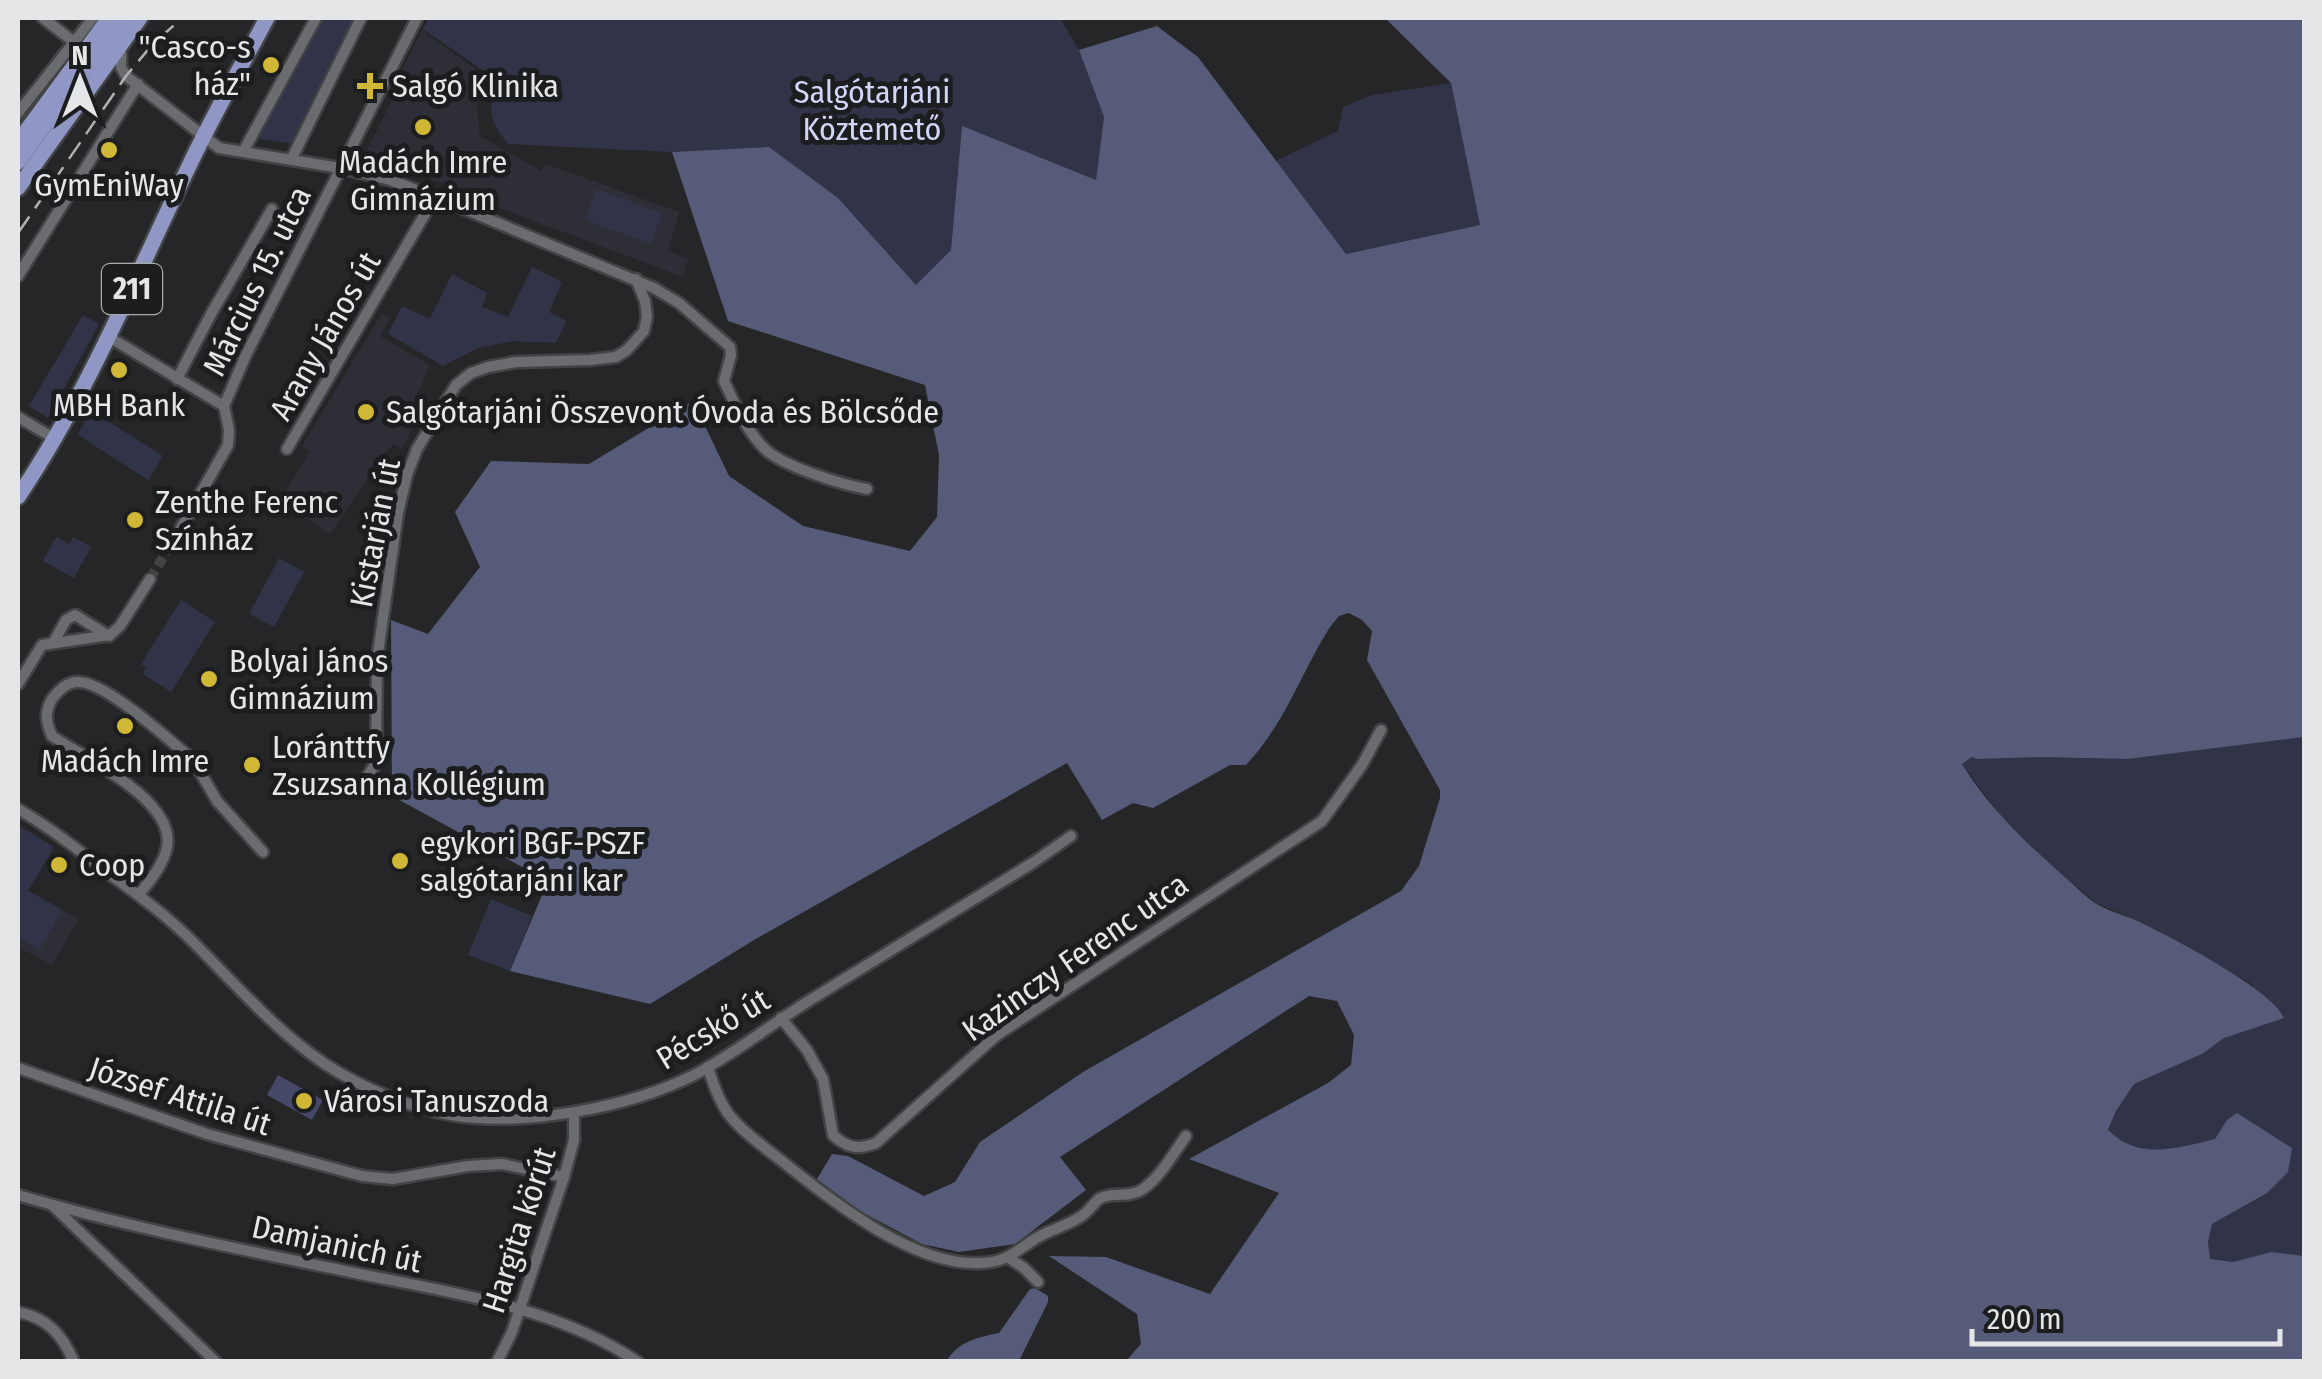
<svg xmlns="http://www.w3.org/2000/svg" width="2322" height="1379" viewBox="0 0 2322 1379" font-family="'Fira Sans Condensed',sans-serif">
<rect width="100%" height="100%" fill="#262628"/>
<g fill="#2d2e36">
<path d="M423,29L426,34L493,81L477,105L480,136L541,171L546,164L679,212L668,251L688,259L683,277L497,207L446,184L366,159L365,154L397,90L393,87Z"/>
<path d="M382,313L390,318L380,336L430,365L403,427L411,430L402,449L393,444L386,452L330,534L279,501L310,452L302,446Z"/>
<path d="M18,885L79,919L52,965L18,947Z"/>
</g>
<g fill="#313448">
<path d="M321,18H357L294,144L255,138Z"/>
<path d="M429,18H1060L1079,50L1104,117L1096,180L962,127L951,250L916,285L838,198L769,147L672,152L508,144C488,118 487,112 500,82L423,29Z"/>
<path d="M1451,83L1480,225L1346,254L1276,161L1338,131L1343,107L1372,95Z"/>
<path d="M596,189L662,213L651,244L585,220Z"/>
<path d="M532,267L562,282L549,312L566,321L556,343L514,341L478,348L443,366L388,334L402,306L430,319L452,274L487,293L482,307L508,317Z"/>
<path d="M83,315L99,324L48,418L29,406Z"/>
<path d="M90,410L163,456L148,480L78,435Z"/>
<path d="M56,537L69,544L73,537L91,547L74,578L43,561Z"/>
<path d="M279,558L304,572L274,627L249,614Z"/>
<path d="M181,600L215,622L171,692L143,674L146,668L141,664Z"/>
<path d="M2304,737V1256L2271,1252L2233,1262L2209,1259L2208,1242L2212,1224L2267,1193L2292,1148L2278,1139L2227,1120L2215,1139C2175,1148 2141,1161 2108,1131L2116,1111L2134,1084L2202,1054L2224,1038L2250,1027L2253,985L2181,944L2137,920L2096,903L2046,861L2004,820L1962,764L1972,757L1979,759L2039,757L2128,759Z"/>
<path d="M18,825L54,847L28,891L62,910L40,949L18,937L21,927L18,925Z"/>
<path d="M491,899L532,916L510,971L468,955Z"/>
</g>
<g fill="#565b79">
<path d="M1385,18H2304V737L2128,759L2039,757L1978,759L1972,757L1962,764C1989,808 2027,844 2066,878C2075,886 2085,896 2095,903C2108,911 2124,915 2138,921C2170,937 2272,989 2284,1018L2224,1038L2202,1054L2134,1084L2116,1111L2108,1130C2139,1161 2176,1148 2215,1139L2227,1120L2237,1113L2292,1148L2288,1172L2267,1193L2212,1224L2208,1242L2210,1259L2233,1262L2271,1252L2304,1256V1361H1126L1141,1344L1137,1314L1049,1256L1106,1257L1210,1294L1279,1193L1189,1159L1328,1083L1351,1065L1354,1035L1337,1001L1309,996L1060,1157L1086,1190L1015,1244L959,1252L922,1244L858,1210L817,1179L832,1154L848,1156L924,1196L955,1182L980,1142L1083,1072L1401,891L1419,866L1440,798V790L1367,660L1372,631L1362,620L1349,613L1339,616L1330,627C1299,676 1287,721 1246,765H1230L1153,808L1133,803L1102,820L1067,763L754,940L650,1004L510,971L548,881L392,796L391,620L428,634L480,567L455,512L491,461L589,464L693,401L729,476L803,526L910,551L937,517L939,455L925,385L728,321L672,152L769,147L838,198L916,285L951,250L962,126L1096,180L1104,117L1079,50L1157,26L1198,57L1346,254L1480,225L1451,83Z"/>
<path d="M1035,1288L1048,1296V1302L1019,1361H947C957,1342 978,1337 999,1333L1030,1289Z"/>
</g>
<path fill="#454967" d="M278,1075L323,1100L312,1120L267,1095Z"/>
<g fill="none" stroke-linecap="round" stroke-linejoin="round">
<path stroke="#434345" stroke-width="10" stroke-dasharray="10 5" stroke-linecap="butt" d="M150,579L181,528"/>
<g stroke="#424344" stroke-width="15">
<g id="street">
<path d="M43,18L74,42"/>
<path d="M121,48V67L126,76L219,148L340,168L390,180L435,197L654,288L679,303L730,347L731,355L724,381C735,404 746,431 765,449C782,466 843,485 867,489"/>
<path d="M18,113L93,18"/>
<path d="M243,152L316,18"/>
<path d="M291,160L361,18"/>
<path d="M18,276L138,84"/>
<path d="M109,337L224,406"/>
<path d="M177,379L211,314L272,209"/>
<path d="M18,417L55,439"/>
<path d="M287,449L435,197"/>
<path d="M181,528L228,445L229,430L224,406L246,355L417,18"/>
<path d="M53,643L66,620L75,615L109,636"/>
<path d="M18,684L42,645L110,635L120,626L150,579"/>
<path d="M367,777L376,763L377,660L398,513L407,475L417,449L456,385L471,373L488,367L516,362L590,360L616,357L627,350L644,331L647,317L645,301L636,279"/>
<path d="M18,809C49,827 76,848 104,870C133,891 161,911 187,936C232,980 273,1029 325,1064C362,1088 408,1107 451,1115C524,1127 628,1108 694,1075C736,1053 774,1022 815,997C888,952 961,907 1034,862L1071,836"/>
<path d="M139,895C150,880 163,866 167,847C176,800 84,758 52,736C46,722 44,713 52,699C58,691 66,682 77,682C103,680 166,737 186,754L193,760L217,801L263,852"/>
<path d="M781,1018L807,1050L823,1079L833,1135C847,1148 858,1150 876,1143L997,1035L1322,821L1362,765L1381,730"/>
<path d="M708,1067C713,1084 719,1102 730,1116C744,1133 764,1147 782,1161C832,1201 914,1267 981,1263C1011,1262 1019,1247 1042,1235C1056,1228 1071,1224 1083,1215C1089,1211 1094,1203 1099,1199C1111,1191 1129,1199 1143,1189C1162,1175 1173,1154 1186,1136"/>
<path d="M18,1068L207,1134L362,1176L393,1179L468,1166L502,1164L564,1177"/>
<path d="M18,1195C127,1227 239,1249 350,1272C447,1292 555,1306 638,1362"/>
<path d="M53,1206L216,1362"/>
<path d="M1009,1258L1024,1268L1038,1282"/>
<path d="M18,1312C47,1318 62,1334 74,1362"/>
<path d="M497,1362L512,1332L564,1177L574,1140V1112"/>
</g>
</g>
<g stroke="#424344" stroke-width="20">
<g id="primary">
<path d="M18,142L107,21"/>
<path d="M18,162L122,18"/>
<path d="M18,188L140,18"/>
<path d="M18,497C88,393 135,278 189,166C213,115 241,67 267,18"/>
</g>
</g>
<use href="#street" stroke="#6b6c6f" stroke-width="10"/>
<use href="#primary" stroke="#9197c4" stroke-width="15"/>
<path stroke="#b2b2b4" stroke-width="2.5" stroke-dasharray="20 10" stroke-linecap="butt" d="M18,233L126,76L152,45L182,18"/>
</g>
<g fill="#d0b736" stroke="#1c1d1f" stroke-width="4">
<circle cx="271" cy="65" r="10"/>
<path d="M365 71h10v10h10v10h-10v10h-10v-10h-10v-10h10z"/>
<circle cx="423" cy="127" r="10"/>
<circle cx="109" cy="150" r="10"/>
<circle cx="119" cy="370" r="10"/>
<circle cx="366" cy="412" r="10"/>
<circle cx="135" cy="520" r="10"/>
<circle cx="209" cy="679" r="10"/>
<circle cx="125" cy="726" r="10"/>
<circle cx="252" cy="765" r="10"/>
<circle cx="400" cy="861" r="10"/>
<circle cx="59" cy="865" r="10"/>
<circle cx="304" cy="1101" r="10"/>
</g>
<g text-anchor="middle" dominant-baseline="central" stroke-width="10" stroke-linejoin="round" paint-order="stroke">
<rect fill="#1c1d1f" stroke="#a9aaab" stroke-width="2.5" x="102" y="264" width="60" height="50" rx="8"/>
<g font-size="30" font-weight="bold" fill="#e5e6e7">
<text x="132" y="289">211</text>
</g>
<g font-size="32" fill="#e5e6e7" stroke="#1c1d1f" text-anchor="start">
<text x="251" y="47" text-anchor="end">"Casco-s<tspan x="251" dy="37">ház"</tspan></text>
<text x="392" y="86">Salgó Klinika</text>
<text x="423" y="162" text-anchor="middle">Madách Imre<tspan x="423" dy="37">Gimnázium</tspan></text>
<text x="109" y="185" text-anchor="middle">GymEniWay</text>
<text x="119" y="405" text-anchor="middle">MBH Bank</text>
<text x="386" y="412">Salgótarjáni Összevont Óvoda és Bölcsőde</text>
<text x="155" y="502">Zenthe Ferenc<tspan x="155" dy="37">Színház</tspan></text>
<text x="229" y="661">Bolyai János<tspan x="229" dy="37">Gimnázium</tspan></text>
<text x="272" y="747">Loránttfy<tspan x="272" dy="37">Zsuzsanna Kollégium</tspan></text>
<text x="125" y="761" text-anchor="middle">Madách Imre</text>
<text x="420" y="843">egykori BGF-PSZF<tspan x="420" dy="37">salgótarjáni kar</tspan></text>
<text x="79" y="865">Coop</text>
<text x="324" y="1101">Városi Tanuszoda</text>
</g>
<g font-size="32" fill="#d1d6f9" stroke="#1c1d1f">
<text x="872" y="92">Salgótarjáni<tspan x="872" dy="37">Köztemető</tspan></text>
</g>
<g font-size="32" fill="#e5e6e7" stroke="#1c1d1f">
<text transform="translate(257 281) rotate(-64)">Március 15. utca</text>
<text transform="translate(325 336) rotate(-60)">Arany János út</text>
<text transform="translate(375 533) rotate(-79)">Kistarján út</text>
<text transform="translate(1075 957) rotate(-35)">Kazinczy Ferenc utca</text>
<text transform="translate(713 1029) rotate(-31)">Pécskő út</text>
<text transform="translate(180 1096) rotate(18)">József Attila út</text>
<text transform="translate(519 1230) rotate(-72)">Hargita körút</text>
<text transform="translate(337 1244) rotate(12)">Damjanich út</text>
</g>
</g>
<rect width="2322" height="1379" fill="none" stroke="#e5e6e7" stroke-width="40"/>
<g transform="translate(80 80)" stroke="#1c1d1f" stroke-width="8" paint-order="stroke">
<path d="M0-8L18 38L0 25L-18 38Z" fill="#e5e6e7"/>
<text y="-15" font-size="28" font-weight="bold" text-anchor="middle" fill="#e5e6e7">N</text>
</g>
<path d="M1972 1329v15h308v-15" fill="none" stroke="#e5e6e7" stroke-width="5"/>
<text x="1987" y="1329" font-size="30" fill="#e5e6e7" stroke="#1c1d1f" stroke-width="8" paint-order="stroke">200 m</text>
</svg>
